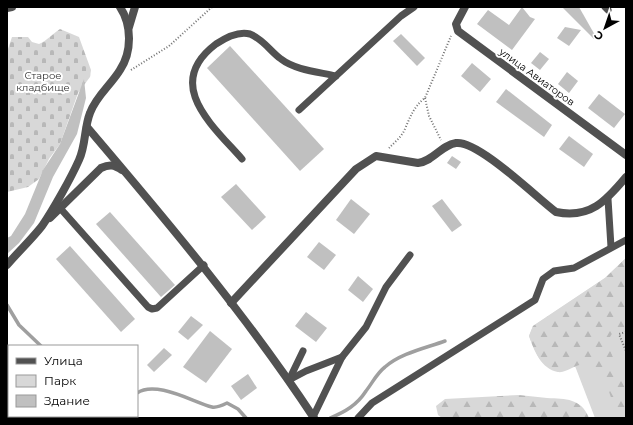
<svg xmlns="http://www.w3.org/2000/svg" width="633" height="425" viewBox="0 0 633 425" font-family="Montserrat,sans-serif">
<defs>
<pattern id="forest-firs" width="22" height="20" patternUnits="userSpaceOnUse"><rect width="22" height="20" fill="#d8d8d8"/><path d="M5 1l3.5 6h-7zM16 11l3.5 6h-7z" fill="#b8b8b8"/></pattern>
<pattern id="cemetery-stones" width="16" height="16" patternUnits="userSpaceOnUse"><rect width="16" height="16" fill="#d8d8d8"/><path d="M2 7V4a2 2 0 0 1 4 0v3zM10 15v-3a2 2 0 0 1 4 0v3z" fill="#b8b8b8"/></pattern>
</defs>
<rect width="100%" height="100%" fill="#fff"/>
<path fill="#d8d8d8" d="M626,258V418H595L575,366L559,372C540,366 536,354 529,336L533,326L605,278Z"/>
<g fill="url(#forest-firs)">
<path d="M626,258V326L613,332L607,342L626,391V418H618C613,405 609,387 601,375C585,351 571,374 558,372C541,369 534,350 529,336L533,326L605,278Z"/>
<path d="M519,395C528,396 538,397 547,398C566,399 581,398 589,418H442L438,415L436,406L445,399Z"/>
</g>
<path fill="url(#cemetery-stones)" d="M60,29L79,37L91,70L90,77L78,93L60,144L49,159L39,179L28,187L7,192V52L12,37H28L32,42L39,44C48,40 52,34 60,29Z"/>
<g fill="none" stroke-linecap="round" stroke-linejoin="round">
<g stroke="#9f9f9f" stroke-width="3.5">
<path d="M7,305L19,325L41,346"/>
<path d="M137,393C156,380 193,402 212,407C216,408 223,405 227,403L238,409L246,418"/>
<path d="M330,418C345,412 357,405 366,391C373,382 377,373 385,367C401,353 426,348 445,341"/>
</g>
</g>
<g fill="#c0c0c0">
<path d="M522,7L530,17L535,19L512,50L477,24L488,10L509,25Z"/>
<path d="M562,7H579L596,37L594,39Z"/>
<path d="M565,27L581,30L569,46L557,38Z"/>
<path d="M401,34L425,58L417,66L393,41Z"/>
<path d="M230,46L324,149L300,171L207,68Z"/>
<path d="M540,52L549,59L540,70L531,63Z"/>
<path d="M472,63L491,79L480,92L461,76Z"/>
<path d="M567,72L578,81L569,93L558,84Z"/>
<path d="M84,79L86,98L77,134L53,177L34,223L19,243L7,254V238L11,236L25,214L43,170L60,144Z"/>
<path d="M506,89L552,125L544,137L496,102Z"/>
<path d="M599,94L625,114L614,128L588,108Z"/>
<path d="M569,136L593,154L584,167L559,149Z"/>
<path d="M452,156L461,162L456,169L447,163Z"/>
<path d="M236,184L266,217L252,230L221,197Z"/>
<path d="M351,199L370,214L354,234L336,220Z"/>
<path d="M442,199L462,225L452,232L432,206Z"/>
<path d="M110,212L175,285L161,297L96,224Z"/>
<path d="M319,242L336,255L324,270L307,257Z"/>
<path d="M70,246L135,319L121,332L56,259Z"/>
<path d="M358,276L373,289L363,302L348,290Z"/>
<path d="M306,312L327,328L316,342L295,326Z"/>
<path d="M191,316L203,325L188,340L178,332Z"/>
<path d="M210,331L232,349L206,383L183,367Z"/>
<path d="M164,348L172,355L154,372L147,365Z"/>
<path d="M248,374L257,388L241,400L231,386Z"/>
</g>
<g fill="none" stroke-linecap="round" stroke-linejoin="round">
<g stroke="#737373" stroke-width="2" stroke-dasharray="1 2" stroke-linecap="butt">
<path d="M131,70L169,46L212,7"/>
<path d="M425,98L429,116L441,140"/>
<path d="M389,148C394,143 401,137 404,131C410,118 413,107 425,98L451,36"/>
<path d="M626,332L619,334L626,351"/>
</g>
<g stroke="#515151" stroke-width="7">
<path d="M605,7L608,10"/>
<path d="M299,110L401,16L414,7"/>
<path d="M242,159C212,125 163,84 216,44C225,38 239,31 250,34C263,39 271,52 281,59C295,70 319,72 336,76"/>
<path d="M608,199L611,247"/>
<path d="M60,208L148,307L152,309L157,308L204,265"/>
<path d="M289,380L306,371L342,357"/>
<path d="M289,380L303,351"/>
<path d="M313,417L342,357L366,327L386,287L410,255"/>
<path d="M358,418L372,403L535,300L543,279L554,271L574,268L626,240"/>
</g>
<g stroke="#515151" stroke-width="8">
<path d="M465,7L456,24L458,31L626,155"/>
<path d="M7,8L12,7"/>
<path d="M129,27L135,7"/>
<path d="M87,127C167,221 246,315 314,418"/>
<path d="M50,218L101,168C110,164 114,165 122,170"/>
<path d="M7,265C18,252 31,240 42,226C53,210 71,178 79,160C86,145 84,128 90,113C96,96 111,85 120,70C132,52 132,25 120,7"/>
<path d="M231,303L356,169L376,156L418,163C434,161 441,145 456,143C478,140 536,197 556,212C590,219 606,201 626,177"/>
<path d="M72,416V418"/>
</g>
</g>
<g text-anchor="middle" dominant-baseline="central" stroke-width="4" stroke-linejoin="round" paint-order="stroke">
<g font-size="10" fill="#2f2f2f" stroke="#fff">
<text x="43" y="75">Старое<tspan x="43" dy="12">кладбище</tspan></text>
</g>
<g font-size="10" fill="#000" stroke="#fff">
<text transform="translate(537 77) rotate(36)">улица Авиаторов</text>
</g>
</g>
<rect width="633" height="425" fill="none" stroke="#000000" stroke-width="16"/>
<rect x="8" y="345" width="130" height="72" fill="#ffffff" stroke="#999999"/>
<rect x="16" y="358" width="20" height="6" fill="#515151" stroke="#999999"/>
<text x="44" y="365" font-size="12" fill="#000000">Улица</text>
<rect x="16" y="375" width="20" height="12" fill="#d8d8d8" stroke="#999999"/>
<text x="44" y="385" font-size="12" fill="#000000">Парк</text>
<rect x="16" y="395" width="20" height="12" fill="#c0c0c0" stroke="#999999"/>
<text x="44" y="405" font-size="12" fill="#000000">Здание</text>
<g transform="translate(605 28) rotate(220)" stroke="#ffffff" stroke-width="3" paint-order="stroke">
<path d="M0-3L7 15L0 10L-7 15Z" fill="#000000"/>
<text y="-6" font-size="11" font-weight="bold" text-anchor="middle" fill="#000000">С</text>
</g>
</svg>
